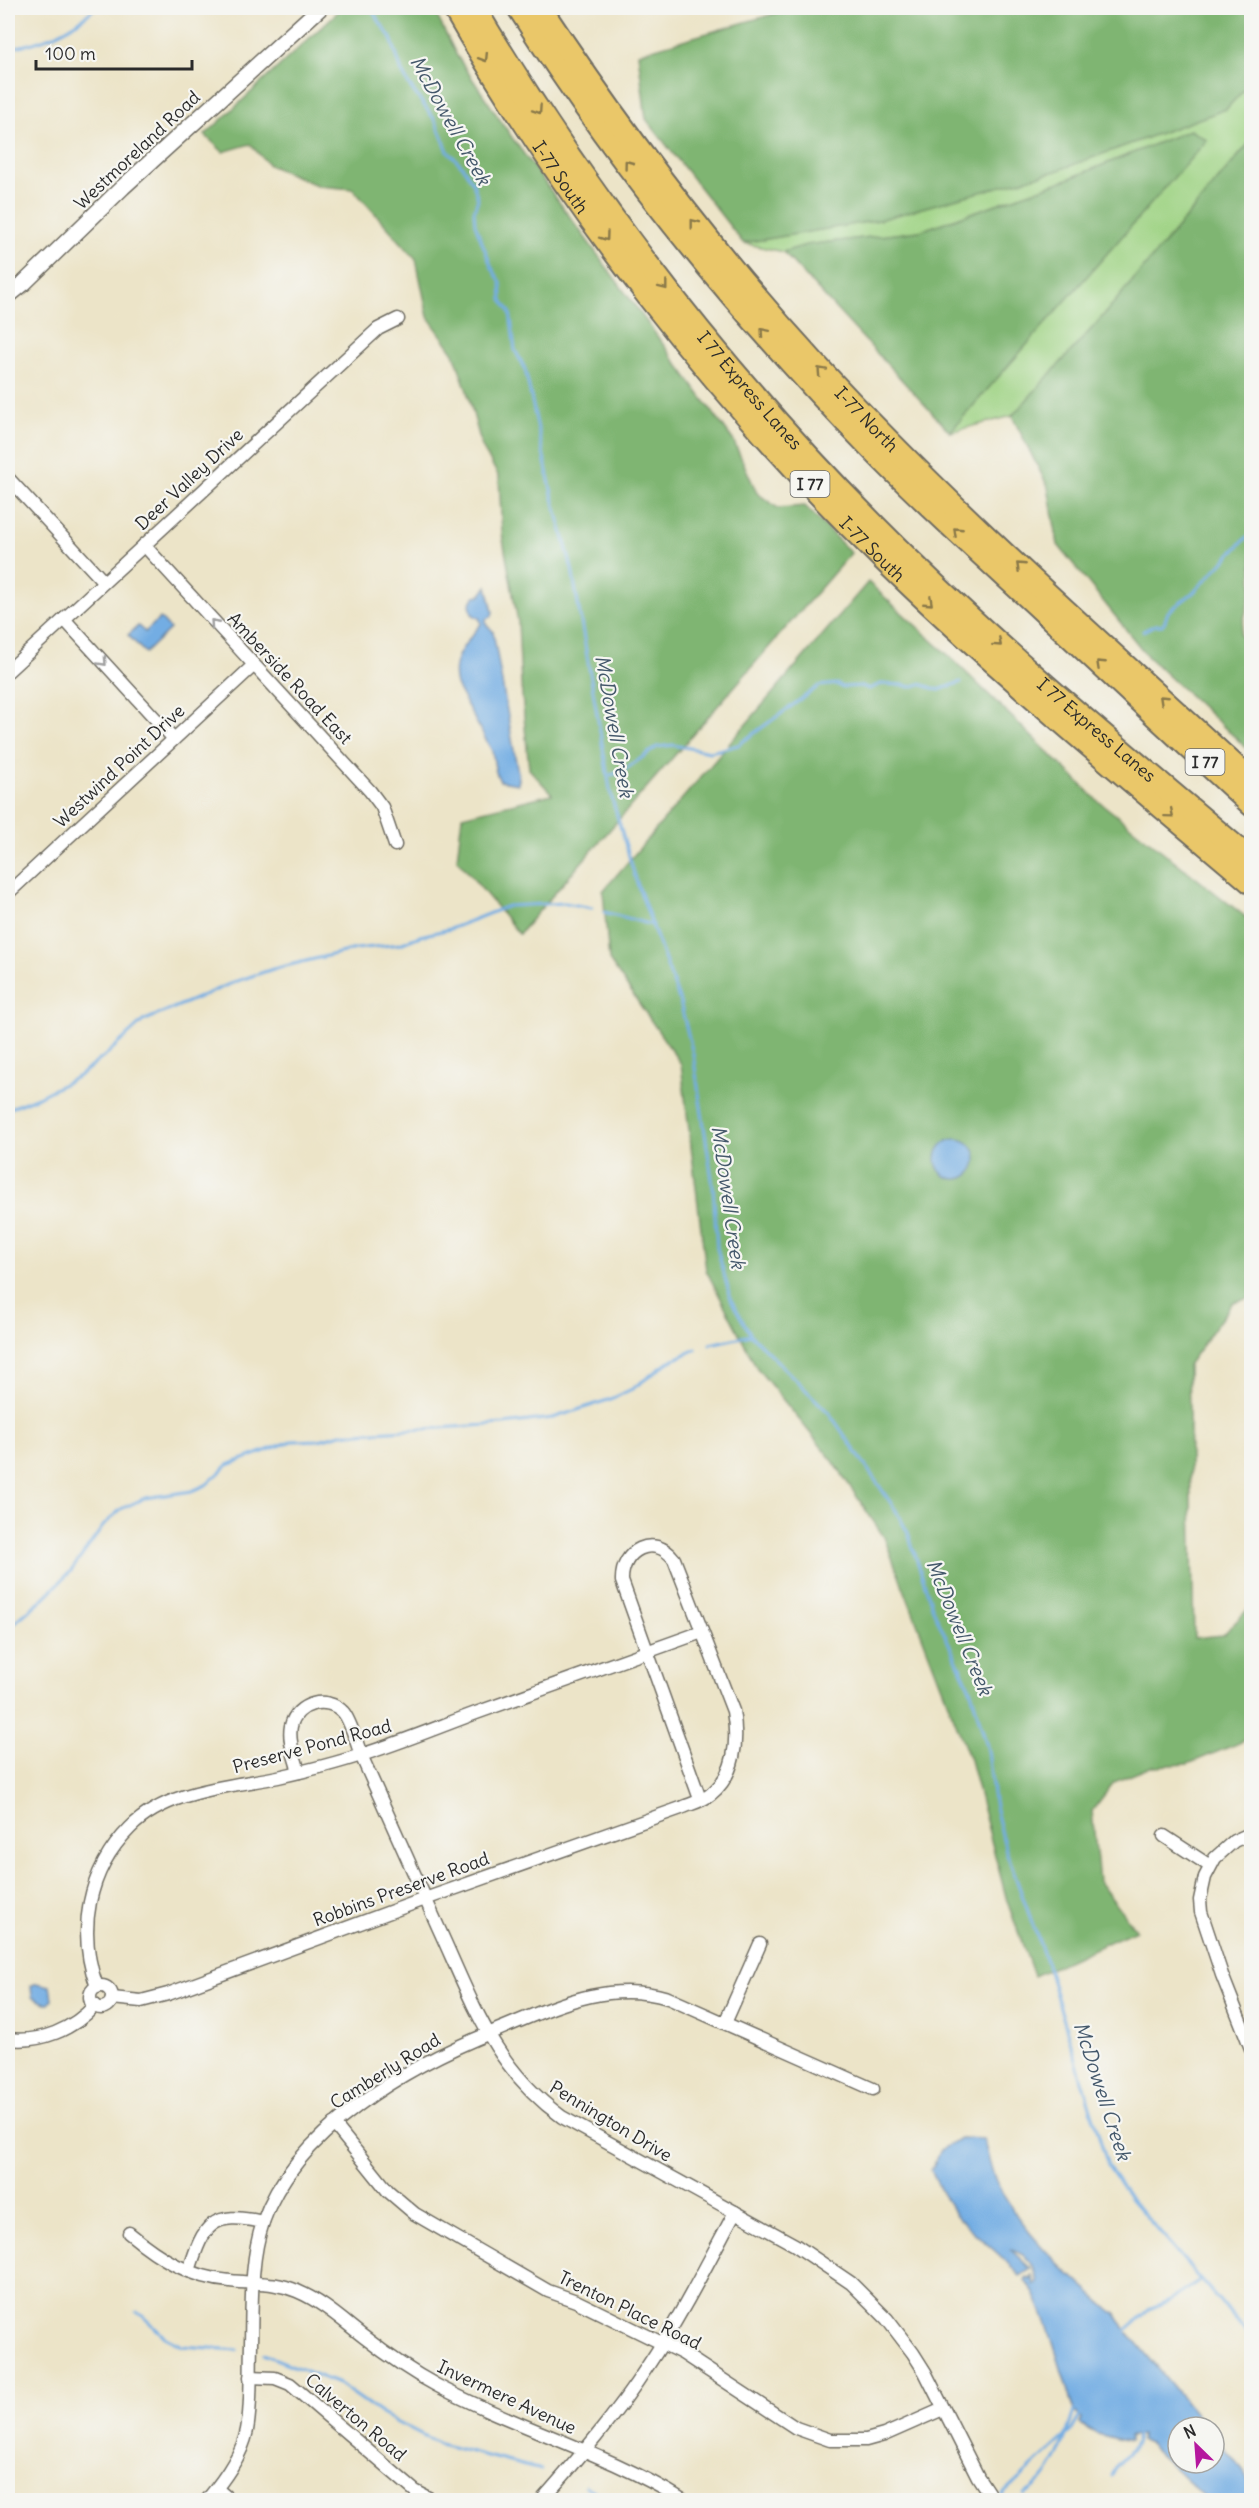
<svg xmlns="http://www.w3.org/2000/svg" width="1259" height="2508" viewBox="0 0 1259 2508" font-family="Delius,sans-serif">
<rect width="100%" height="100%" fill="#f6f6f2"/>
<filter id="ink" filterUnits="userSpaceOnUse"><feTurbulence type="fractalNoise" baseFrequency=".0167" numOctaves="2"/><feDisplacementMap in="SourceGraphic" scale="12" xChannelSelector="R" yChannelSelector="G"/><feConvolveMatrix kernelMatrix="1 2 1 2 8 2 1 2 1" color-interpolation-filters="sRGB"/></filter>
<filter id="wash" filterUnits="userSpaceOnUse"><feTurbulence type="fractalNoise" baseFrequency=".008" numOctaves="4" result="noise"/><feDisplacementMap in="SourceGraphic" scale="24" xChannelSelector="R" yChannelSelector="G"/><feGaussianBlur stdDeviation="1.35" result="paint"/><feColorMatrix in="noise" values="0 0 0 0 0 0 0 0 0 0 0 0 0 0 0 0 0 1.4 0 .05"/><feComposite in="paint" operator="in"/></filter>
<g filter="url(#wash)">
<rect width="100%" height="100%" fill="#ece4c8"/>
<path fill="#9fd384" stroke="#657f58" stroke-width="1.5" d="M1251,82V141L1096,324L1012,416L950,432L1206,140L1190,130L1068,179L920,231L806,245L783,252L743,243L879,220L1226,109Z"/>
<g fill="#7fb572" stroke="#55704e" stroke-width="1.5">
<path d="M342,8H433L457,56L513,139L733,440L757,493L778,508L805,506L851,553L519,934L457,859L462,816L552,794L529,769L521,685L518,622L502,534L499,477L482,447L467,391L454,353L428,317L416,259L353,189L319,186L269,165L250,144L223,152L205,135Z"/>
<path d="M794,8H1251V82L1226,109L1056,171L879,220L743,243L646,119L638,53Z"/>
<path d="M1190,130L1207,140L950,432L783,252L806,245L920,231L1068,179Z"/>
<path d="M1251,141L1252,587L1240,635L1251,645V752L1148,657L1058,545L1048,487L1012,416L1096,324Z"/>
<path d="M868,582L946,653L1097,800L1251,921V1298L1233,1302L1188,1365L1194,1638L1223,1635L1251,1606V1738L1188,1764L1153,1766L1114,1782L1092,1811L1099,1882L1136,1930L1034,1976L1007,1901L970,1760L884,1537L833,1461L757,1368L706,1270L681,1064L609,960L603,891Z"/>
</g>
<g fill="#73ade3" stroke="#4f6c87" stroke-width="1.5">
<path d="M487,586L493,612L492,616L486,619V624L493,631L519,779L518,784L500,781C493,770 495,762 492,751L456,685C449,659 466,643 481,624L480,619L472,614L470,604L475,596L481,595Z"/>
<path d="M160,618L170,629L145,653L128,635L138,626L145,632Z"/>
<circle cx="956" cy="1159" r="20"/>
<path d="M36,1983L50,1986L52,1999L49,2003H45L32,1997L31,1986Z"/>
<path d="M960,2138L983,2139C988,2153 990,2169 997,2183C1023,2236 1069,2274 1112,2312H1115L1125,2329L1207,2427H1178V2463H1214V2435L1243,2471L1251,2485V2500H1208L1148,2444L1140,2441L1142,2435L1129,2436V2442L1098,2434L1080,2424L1082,2419L1074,2411C1064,2382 1044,2300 1025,2280L1027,2277L1031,2280L1032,2275L1035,2285L1038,2283C1034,2265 1030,2255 1011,2250L1031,2269L1020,2276C1002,2255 986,2244 966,2225C950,2210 940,2190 931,2170L941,2150Z"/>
</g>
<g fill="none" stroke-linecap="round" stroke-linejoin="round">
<g stroke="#73ade3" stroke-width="3">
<path d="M370,8L391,38L402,72L409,85L435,120L448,151L462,166L473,183L478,199L474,211L475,224L492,268L501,283L502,300L510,312L515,350L525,369L552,494L572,569L611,795L636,880L680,1002L693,1054L713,1186L717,1248L731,1300L751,1335L830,1414L895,1509L908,1533L933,1609L971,1691L988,1750L994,1802L1006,1851L1045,1958L1108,2166L1130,2198L1243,2328L1252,2343"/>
<path d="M8,48C42,44 70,31 95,8"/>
<path d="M1143,631L1155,625H1162L1165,621L1168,612L1194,592L1246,538L1252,536"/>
<path d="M608,776L623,771L657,747L673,745L710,752L738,745L819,686L837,684L841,687L862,686L869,689L881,684L904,685L910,687L920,684L939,690L961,682"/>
<path d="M604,912L653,925"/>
<path d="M8,1109L38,1097L79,1076L106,1055L143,1021L237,981L273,969L356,949L400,944L420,936L450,929L508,906L565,903L592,908"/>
<path d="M710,1344L751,1335"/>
<path d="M8,1628L45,1597L71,1571L104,1525L121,1509L145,1498L192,1491L206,1485L228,1465L292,1441L319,1440L341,1434L504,1424L553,1418L611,1399L632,1389L669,1362L696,1349"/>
<path d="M137,2311L166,2338L182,2346L237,2350"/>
<path d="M1123,2333L1151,2308L1169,2301L1201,2280"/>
<path d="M263,2354L339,2384L382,2414L440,2444L541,2470"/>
<path d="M1111,2476C1119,2455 1134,2458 1137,2435"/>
<path d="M585,2486L613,2500"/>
<path d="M1025,2494C1055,2476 1064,2443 1074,2411"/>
<path d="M1002,2495L1072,2430L1081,2414"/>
</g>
</g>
</g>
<g filter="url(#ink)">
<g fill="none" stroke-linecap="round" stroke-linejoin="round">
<g stroke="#6f6c62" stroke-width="15">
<g id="minor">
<path d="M8,478L104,582"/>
<path d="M144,545L370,791L382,807L395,845"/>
<path d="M64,619L174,739"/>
<path d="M8,671L378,329L398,319"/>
<path d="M8,893L254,665"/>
<path d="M299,1772C295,1757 288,1741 291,1726C296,1703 327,1695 343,1712C350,1719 357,1744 361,1755C387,1813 413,1871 439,1929C473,2003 494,2068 562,2117L795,2245L851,2283L887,2319L913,2353L925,2372L978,2477L993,2500"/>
<path d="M1252,1833L1234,1841L1215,1858L1205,1877L1200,1900L1201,1912L1222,1975L1252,2051"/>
<path d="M1164,1836L1210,1866"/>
<circle cx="101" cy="1997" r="11"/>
<path d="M97,1987C77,1931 87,1871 130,1828C167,1790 228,1787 278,1777C305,1771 334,1764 361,1755C400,1743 438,1727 476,1713C552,1686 627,1659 702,1632"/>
<path d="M112,1998L141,2001L168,1994L425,1899L681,1808C690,1804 703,1801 711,1794C736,1774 738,1740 733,1711L674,1559C654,1533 621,1550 622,1581L700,1799"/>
<path d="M725,2023L760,1944"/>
<path d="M8,2039C40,2043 73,2030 95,2005"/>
<path d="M334,2124L388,2191L415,2214L548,2291L576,2301L682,2353L796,2428L830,2440H866L884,2435L943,2409"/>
<path d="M129,2233C159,2258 191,2278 230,2281C254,2284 274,2281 297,2291C323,2302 342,2320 364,2337C387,2355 410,2371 436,2385C516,2428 606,2452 683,2500"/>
<path d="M189,2271C204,2223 212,2211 263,2222"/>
<path d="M250,2377L275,2378L290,2384L415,2491L432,2500"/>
<path d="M217,2489L230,2500"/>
<path d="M207,2500C223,2481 242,2456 247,2430C252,2403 250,2372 251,2344C252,2304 250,2261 263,2222C294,2131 409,2065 495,2031C552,2008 606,1979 668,1998L873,2089"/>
<path d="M542,2500C579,2458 616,2415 647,2367C680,2318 707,2264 735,2212"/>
</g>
</g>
<g stroke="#6f6c62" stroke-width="18">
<path id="tertiary" d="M8,296L24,283L123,187L320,8"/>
</g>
<g stroke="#6f6c62" stroke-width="26">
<g id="motorway">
<path id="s1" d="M454,8C570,209 717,397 883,559C1000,673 1127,777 1252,883"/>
<path id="s2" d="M474,8C591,203 731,384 893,544C1006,657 1130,757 1252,861"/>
<path d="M519,8C621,169 744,318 877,454C925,503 977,550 1028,597C1102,666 1177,736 1252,805"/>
<path id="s3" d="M540,8C623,133 713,253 815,364C951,512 1104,645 1252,782"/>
</g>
</g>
<use href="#minor" stroke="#fff" stroke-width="12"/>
<use href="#tertiary" stroke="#fff" stroke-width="15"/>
<use href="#motorway" stroke="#eac769" stroke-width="22"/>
</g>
<defs><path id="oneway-chevron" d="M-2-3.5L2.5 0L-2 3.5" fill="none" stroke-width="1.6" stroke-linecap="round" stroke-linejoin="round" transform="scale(1.5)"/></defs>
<g stroke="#8a794a">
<use href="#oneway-chevron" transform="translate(484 58) rotate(58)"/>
<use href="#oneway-chevron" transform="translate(538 110) rotate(56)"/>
<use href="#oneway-chevron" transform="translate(628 164) rotate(-127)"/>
<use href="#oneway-chevron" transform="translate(694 223) rotate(-128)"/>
<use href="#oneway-chevron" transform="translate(605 237) rotate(54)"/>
<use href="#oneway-chevron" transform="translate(664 286) rotate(52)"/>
<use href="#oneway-chevron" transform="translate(764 332) rotate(-131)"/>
<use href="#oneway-chevron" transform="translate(821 371) rotate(-133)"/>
<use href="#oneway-chevron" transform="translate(957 531) rotate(-137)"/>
<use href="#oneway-chevron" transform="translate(1020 566) rotate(-137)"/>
<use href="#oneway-chevron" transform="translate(929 602) rotate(43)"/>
<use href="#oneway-chevron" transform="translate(998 643) rotate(42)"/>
<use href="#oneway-chevron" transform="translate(1100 664) rotate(-137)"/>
<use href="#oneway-chevron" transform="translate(1163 699) rotate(-137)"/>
<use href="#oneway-chevron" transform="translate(1170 814) rotate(40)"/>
</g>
<g stroke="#a0a0a0">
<use href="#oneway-chevron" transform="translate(214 623) rotate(-132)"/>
<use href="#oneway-chevron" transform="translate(103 662) rotate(47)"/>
</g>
</g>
<g text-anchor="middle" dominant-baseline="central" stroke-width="4.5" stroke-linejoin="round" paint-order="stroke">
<g fill="#f6f6f2" stroke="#686867" stroke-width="1.5">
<rect x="790.5" y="471" width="39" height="26" rx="4.5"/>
<rect x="1185.5" y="749" width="39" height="26" rx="4.5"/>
</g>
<g font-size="16" font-weight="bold" fill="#2b2b2b">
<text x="810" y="484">I 77</text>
<text x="1205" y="762">I 77</text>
</g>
<g font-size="18" fill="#2b2b2b" stroke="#f6f6f2">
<text transform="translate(137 150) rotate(-43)">Westmoreland Road</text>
<text stroke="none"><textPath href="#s1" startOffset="200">I-77 South</textPath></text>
<text stroke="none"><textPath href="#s2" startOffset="472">I 77 Express Lanes</textPath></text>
<text stroke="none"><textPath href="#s3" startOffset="526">I-77 North</textPath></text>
<text transform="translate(189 479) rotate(-43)">Deer Valley Drive</text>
<text stroke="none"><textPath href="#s1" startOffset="686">I-77 South</textPath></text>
<text transform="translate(290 678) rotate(47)">Amberside Road East</text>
<text stroke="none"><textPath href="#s2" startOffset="958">I 77 Express Lanes</textPath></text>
<text transform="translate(119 766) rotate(-43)">Westwind Point Drive</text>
<text transform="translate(312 1746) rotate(-15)">Preserve Pond Road</text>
<text transform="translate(401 1889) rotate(-20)">Robbins Preserve Road</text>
<text transform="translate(385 2071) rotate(-32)">Camberly Road</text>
<text transform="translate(611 2121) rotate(31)">Pennington Drive</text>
<text transform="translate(630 2310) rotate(26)">Trenton Place Road</text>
<text transform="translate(507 2397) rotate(25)">Invermere Avenue</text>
<text transform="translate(356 2417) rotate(40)">Calverton Road</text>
</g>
<g font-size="20" font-style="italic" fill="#44586b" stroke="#f6f6f2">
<text transform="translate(451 120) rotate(61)">McDowell Creek</text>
<text transform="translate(615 726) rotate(80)">McDowell Creek</text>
<text transform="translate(729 1197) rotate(82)">McDowell Creek</text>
<text transform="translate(960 1627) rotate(68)">McDowell Creek</text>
<text transform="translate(1103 2091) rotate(72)">McDowell Creek</text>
</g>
</g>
<rect width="1259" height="2508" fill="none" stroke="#f6f6f2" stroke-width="30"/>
<g transform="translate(1196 2445) rotate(335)"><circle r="28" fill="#f6f6f2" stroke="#a5a5a2" stroke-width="1.5"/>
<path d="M0-4.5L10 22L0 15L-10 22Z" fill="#b5179e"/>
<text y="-9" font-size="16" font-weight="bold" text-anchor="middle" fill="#2b2b2b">N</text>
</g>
<path d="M36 60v9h156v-9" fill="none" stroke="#2b2b2b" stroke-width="3"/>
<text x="45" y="60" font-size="18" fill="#2b2b2b" stroke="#f6f6f2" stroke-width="4.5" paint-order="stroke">100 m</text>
</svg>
